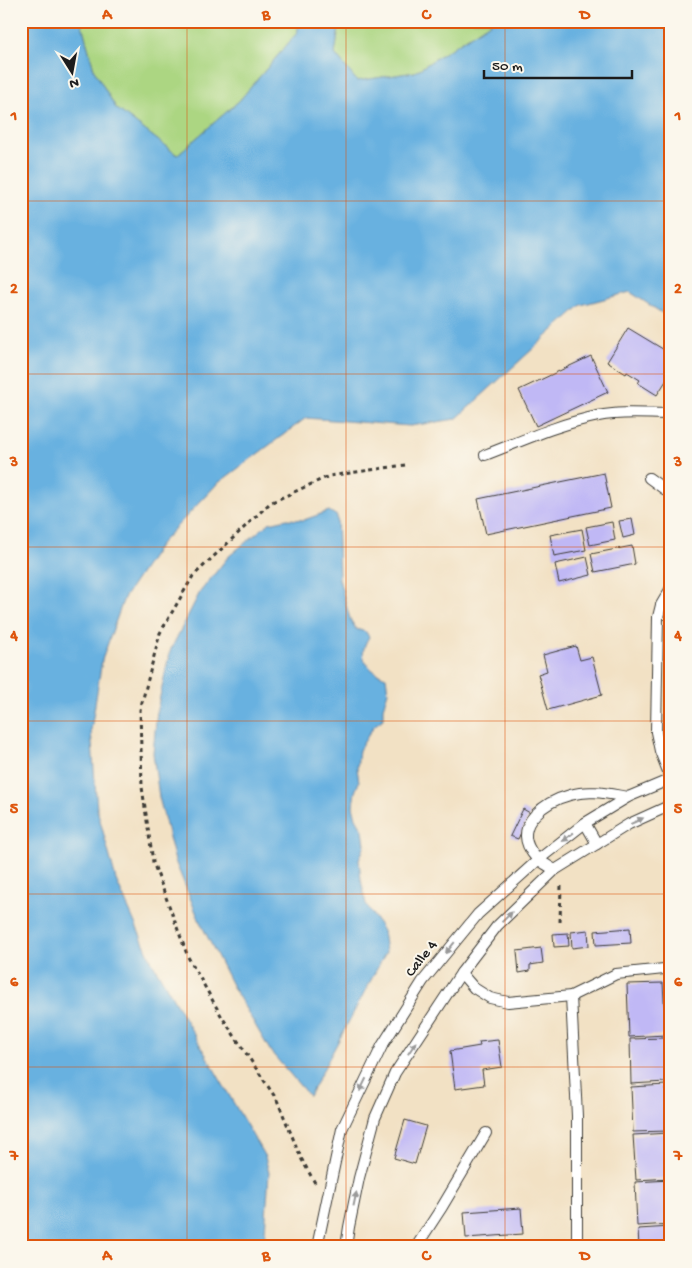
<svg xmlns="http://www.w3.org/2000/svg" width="692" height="1268" viewBox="0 0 692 1268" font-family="'Gochi Hand',sans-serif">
<rect width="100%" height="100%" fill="#fbf7ec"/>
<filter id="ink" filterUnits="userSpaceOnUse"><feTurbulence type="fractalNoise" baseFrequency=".02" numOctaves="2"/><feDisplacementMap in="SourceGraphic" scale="10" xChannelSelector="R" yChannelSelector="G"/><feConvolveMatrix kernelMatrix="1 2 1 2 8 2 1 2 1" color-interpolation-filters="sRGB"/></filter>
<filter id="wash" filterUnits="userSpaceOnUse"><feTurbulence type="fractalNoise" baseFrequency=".0096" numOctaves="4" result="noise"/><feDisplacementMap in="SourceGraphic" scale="20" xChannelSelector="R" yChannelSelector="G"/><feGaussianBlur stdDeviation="1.12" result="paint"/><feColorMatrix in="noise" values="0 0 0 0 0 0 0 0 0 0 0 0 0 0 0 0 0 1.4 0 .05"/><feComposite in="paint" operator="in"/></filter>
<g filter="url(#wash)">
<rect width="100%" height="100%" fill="#f2e1c4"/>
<g fill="#acd682" stroke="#64794f">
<path d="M81,21H300L297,33L239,101L177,155L116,108L94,70Z"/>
<path d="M340,21H493L415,72L357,81L335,54Z"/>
</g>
<g fill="#68b1e0" stroke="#42667e">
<path d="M21,21H81L94,70L116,108L177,155L239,101L297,33L300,21H340L335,54L357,81L415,72L493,21H671V319L630,292L581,305L456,419L410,426L306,418L217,484L161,543L124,598L102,660L91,730L97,809L116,880L152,962L265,1157L269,1173L264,1247H21Z"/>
<path d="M329,511L337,516L339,579L350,619L356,629L366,632L369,637C356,657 367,670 386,677L388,692L383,708V719L374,726L359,750L357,768L359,782L355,792L353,806L356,818L363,830L365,845L359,860L361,880L366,904L383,931L386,952L309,1096L271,1052L233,987L200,922L175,861L159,797L153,753L157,710L170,651L200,592L228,557L269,523L287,519L304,520Z"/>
</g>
<g id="blocks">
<g fill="#c0b8f5">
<path d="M628,328L671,354V373L657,395L638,383L640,380L627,372L626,374L607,362Z"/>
<path d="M591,356L608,392L536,426L519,390Z"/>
<path d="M604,473L611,508L486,534L478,499Z"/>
<path d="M632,519L635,535L623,538L619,521Z"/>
<path d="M612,522L615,540L590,545L586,527Z"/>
<path d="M582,529L586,550L554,556L550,535Z"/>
<path d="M632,546L635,564L595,572L591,554Z"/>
<path d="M587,557L591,575L559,583L555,564Z"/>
<path d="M576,646L580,660L592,657L602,695L548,710L538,674L547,671L543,655Z"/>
<path d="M523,809L530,813L518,839L510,836Z"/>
<path d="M630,928L631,943L596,945L595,931Z"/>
<path d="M588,930L589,946L572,948L571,932Z"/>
<path d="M568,933L569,946L554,947L553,934Z"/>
<path d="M541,948L543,963L530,965V971L519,973L517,951Z"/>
<path d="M663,983L666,1035L629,1037L627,984Z"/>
<path d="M664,1038L666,1082L631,1084L630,1039Z"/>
<path d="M498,1040L502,1067L482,1070L484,1085L455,1089L450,1051L480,1046L479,1042Z"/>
<path d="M666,1085L668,1131L633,1132L631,1087Z"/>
<path d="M405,1120L426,1126L415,1164L394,1158Z"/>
<path d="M669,1133L671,1178L636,1180L633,1135Z"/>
<path d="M670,1180L671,1224L637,1226L635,1182Z"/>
<path d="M521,1208L523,1234L466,1238L464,1212Z"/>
<path d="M671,1227V1247H639L638,1229Z"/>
</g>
</g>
</g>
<g filter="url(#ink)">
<use href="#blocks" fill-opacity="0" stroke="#3c3a35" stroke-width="1"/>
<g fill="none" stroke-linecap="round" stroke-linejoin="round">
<g stroke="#3c3a35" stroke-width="12">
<g id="lane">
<path d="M485,455C522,441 558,424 598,416C622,411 647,414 671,414"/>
<path d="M649,478L671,494"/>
<path d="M671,588L661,605L658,617L656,732L660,751L671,779"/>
<path d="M585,823L597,844"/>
<path d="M555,870C547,865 536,860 531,851C513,823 547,801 570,795C590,789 609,794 628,797"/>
<path d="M461,973L474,988L490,998L508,1002L571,996L616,974L664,969L671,972"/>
<path d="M571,996L577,1116V1247"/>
<path d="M317,1247L342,1129L382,1046L423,981L478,914L538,860L585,823L628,797L671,779"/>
<path d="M346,1247L349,1227L359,1178L375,1118L395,1073L461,973L497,926L555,870L629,824L671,805"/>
<path d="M416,1247L442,1207L486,1133"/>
</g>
</g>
<g stroke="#3c3a35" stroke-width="3" stroke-dasharray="4 4" stroke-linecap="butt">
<path d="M560,922L561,885"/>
<path d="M315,1183L302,1160L277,1100L222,1017L188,957L153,862L142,787L140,710L160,633L193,576L270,503L329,476L405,465"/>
</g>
<use href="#lane" stroke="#fff" stroke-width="10"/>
</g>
<defs><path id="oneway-solid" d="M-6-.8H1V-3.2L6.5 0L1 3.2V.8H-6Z" transform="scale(1.25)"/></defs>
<g fill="#999">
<use href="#oneway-solid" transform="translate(637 821) rotate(-25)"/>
<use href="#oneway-solid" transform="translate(568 837) rotate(142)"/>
<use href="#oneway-solid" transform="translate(507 917) rotate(-44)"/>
<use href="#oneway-solid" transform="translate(450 948) rotate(129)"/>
<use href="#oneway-solid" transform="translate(412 1048) rotate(-57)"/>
<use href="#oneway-solid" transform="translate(363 1085) rotate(116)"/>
<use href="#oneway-solid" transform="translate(355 1199) rotate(-78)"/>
</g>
</g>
<path fill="none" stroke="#de560d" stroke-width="1" stroke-opacity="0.55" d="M187,21V1247M346,21V1247M505,21V1247M21,201H671M21,374H671M21,547H671M21,721H671M21,894H671M21,1067H671"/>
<g text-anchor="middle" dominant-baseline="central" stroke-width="4" stroke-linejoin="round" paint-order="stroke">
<g font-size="15" fill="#1c1c1c" stroke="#fbf7ec">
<text transform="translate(422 959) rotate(-52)">Calle 4</text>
</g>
</g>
<rect width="692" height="1268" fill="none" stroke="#fbf7ec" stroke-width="55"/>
<g transform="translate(72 72) rotate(169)" stroke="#fbf7ec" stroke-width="4" paint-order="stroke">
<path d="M0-4L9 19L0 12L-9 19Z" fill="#1c1c1c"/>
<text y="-8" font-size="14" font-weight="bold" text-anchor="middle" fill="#1c1c1c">N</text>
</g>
<path d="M484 70v8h148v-8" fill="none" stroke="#1c1c1c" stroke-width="2.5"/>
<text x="492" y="70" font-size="15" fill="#1c1c1c" stroke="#fbf7ec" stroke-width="4" paint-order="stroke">50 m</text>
<rect x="28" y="28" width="636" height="1212" fill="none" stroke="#de560d" stroke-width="2"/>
<g font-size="16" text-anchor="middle" font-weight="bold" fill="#de560d">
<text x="107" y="19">A</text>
<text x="266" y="19">B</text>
<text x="426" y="19">C</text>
<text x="585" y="19">D</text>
<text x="14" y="120">1</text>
<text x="678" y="120">1</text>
<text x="14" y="293">2</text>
<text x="678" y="293">2</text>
<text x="14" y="466">3</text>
<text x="678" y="466">3</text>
<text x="14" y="640">4</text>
<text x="678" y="640">4</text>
<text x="14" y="813">5</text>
<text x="678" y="813">5</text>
<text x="14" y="986">6</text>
<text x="678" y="986">6</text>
<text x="14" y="1160">7</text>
<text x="678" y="1160">7</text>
<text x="107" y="1260">A</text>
<text x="266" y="1260">B</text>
<text x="426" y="1260">C</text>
<text x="585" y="1260">D</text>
</g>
</svg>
